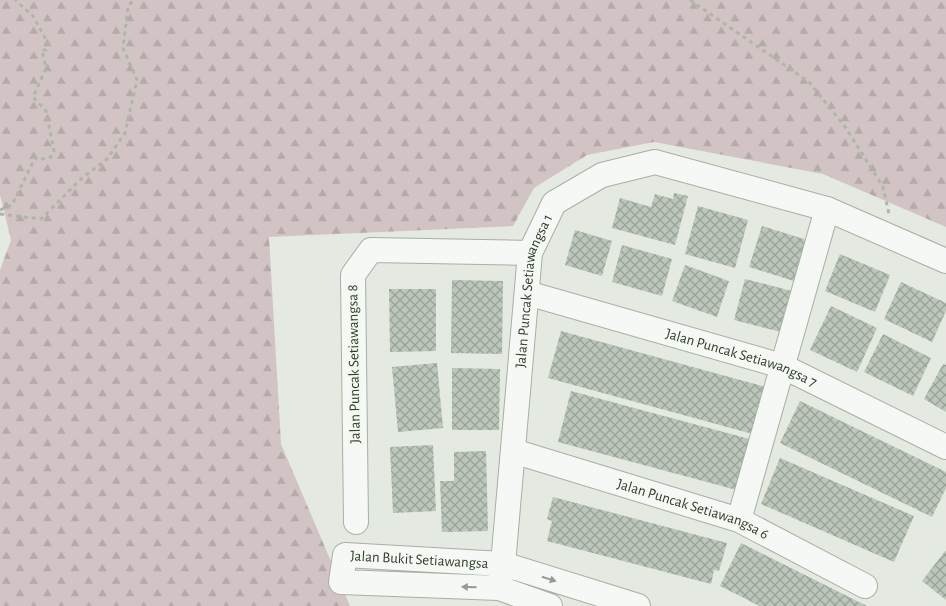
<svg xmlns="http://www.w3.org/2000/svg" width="946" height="606" viewBox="0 0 946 606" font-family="'Alegreya Sans',sans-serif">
<defs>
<pattern id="forest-firs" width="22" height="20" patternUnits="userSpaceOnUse" patternTransform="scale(1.25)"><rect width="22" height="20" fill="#d2c4c5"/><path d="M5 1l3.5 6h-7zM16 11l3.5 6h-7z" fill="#b5a9a9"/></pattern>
<pattern id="building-cross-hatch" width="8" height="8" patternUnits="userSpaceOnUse" patternTransform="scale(1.25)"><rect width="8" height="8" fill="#bcc6ba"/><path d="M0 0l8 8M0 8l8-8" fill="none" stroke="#99a297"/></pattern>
</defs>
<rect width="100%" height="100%" fill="#e4e9e2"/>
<path fill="url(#forest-firs)" d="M0,0H946V227L823,174L654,142L587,155L534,188L513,226L269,237L281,444L350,606H0V270L11,240L0,195Z"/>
<g fill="url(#building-cross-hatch)">
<path d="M674,193L688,196L675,245L612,228L620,198L651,207L655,194L673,199Z"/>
<path d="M698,206L748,220L735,268L685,254Z"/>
<path d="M762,226L807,240L794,281L749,267Z"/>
<path d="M575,230L612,241L602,276L565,265Z"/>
<path d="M622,245L672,259L662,296L612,282Z"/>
<path d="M840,254L890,275L875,312L825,291Z"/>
<path d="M685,265L729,281L717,317L672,301Z"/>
<path d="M745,279L792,291L781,332L734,320Z"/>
<path d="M452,280L503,281L502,354L451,353Z"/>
<path d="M901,282L946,303V311L932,342L884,319Z"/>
<path d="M389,289H436V351L390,352Z"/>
<path d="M831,306L877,328L857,372L810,350Z"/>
<path d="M561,331L773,389L760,436L548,378Z"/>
<path d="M883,334L931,358L913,396L864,372Z"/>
<path d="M437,363L443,428L398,432L392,367Z"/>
<path d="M943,364L946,365V412L924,399Z"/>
<path d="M452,368L500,369L499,430H452Z"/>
<path d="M571,391L757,441L744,492L558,442Z"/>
<path d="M800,401L946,472V488L932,517L780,443Z"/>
<path d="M433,445L436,511L393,513L390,447Z"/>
<path d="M486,451L488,531L442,532L440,481H454V452Z"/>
<path d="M780,458L914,516L894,562L761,504Z"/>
<path d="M553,497L727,543L719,571L714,570L711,584L547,541L552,521L547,519Z"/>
<path d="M741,543L867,606H759L748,600L720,586Z"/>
<path d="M946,550V600L922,581Z"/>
</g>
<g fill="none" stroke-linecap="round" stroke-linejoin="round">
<g stroke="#a7b0a4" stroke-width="26">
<g id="minor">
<path id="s1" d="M527,293L782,366L946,447"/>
<path id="s2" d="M513,451L739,520L865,586"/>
<path d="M739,520L827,209"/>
<path d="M356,522L353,275L371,250L530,253"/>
<path id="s3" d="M499,588L503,564L530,253L554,203L602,175L655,162L827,209L946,261"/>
<path id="s4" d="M550,606L499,588L341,582L345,555L503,564L638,606"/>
</g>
</g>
<g stroke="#aeb6ac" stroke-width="3" stroke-dasharray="4 4" stroke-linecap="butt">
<path d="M690,0L809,82L846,128L883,187L889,214"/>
<path d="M0,210L12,205L35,158L38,160L51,157L54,151L46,111L33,97L46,68L42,50H46L49,45L33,16L15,0"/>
<path d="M0,214L41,219L81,179L107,159L125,133L137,80L123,48L128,6L134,0"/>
</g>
<use href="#minor" stroke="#f5f8f4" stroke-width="24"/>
</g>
<defs><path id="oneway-solid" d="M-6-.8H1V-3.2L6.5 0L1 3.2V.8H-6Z" transform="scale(1.25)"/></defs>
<g fill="#929c90">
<use href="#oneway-solid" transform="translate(549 579) rotate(18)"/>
<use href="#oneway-solid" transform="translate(469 587) rotate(-178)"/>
</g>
<g text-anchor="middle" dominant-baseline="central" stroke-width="4" stroke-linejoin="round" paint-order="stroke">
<g font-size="15" fill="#30402b" stroke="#f3f7f1">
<text stroke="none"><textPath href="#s3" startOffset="300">Jalan Puncak Setiawangsa 1</textPath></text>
<text stroke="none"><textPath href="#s1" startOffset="224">Jalan Puncak Setiawangsa 7</textPath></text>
<text transform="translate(354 364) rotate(-91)">Jalan Puncak Setiawangsa 8</text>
<text stroke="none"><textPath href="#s2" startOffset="189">Jalan Puncak Setiawangsa 6</textPath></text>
<text stroke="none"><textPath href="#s4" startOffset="314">Jalan Bukit Setiawangsa</textPath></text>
</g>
</g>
</svg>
